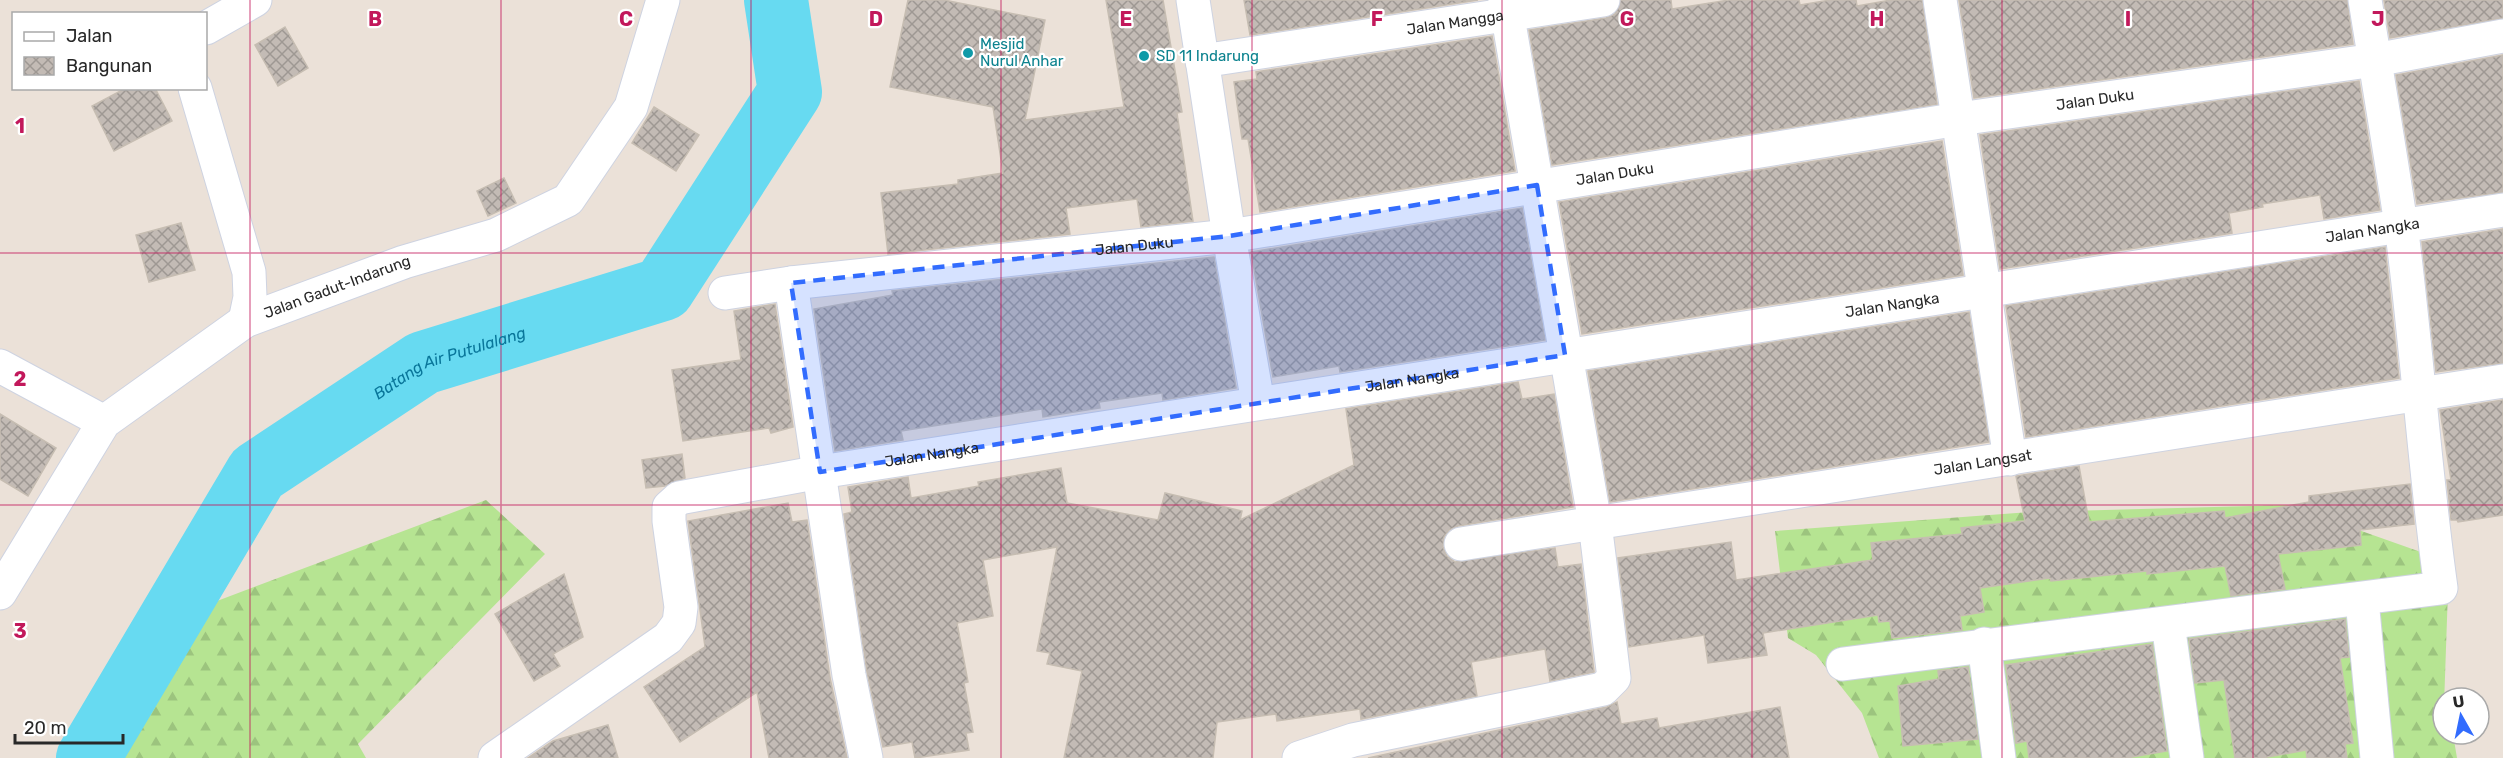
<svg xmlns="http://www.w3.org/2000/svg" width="2503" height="758" viewBox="0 0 2503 758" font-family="Rubik,sans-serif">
<defs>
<pattern id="forest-firs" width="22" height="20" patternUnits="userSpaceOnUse" patternTransform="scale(1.5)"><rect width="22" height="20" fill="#b6e492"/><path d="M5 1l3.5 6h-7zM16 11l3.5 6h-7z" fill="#9cc47e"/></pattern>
<pattern id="building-cross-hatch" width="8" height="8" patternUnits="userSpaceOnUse" patternTransform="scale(1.5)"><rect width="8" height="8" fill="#c3bbb5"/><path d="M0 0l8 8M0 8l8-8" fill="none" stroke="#9e9893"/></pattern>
</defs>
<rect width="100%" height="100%" fill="#ebe1d8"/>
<g fill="url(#forest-firs)">
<path d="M486,500L545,554L358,744L366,758H99L217,601Z"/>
<path d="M2288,505L2449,562L2443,734H2453L2457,758H1879L1862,713L1816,655L1788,638L1775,531L2030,512Z"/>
</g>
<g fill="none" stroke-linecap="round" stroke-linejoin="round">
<path stroke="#67daf1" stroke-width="64" id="s1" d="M88,758L257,473L423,363L663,289L790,92L776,0"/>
</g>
<g fill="url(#building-cross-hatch)" stroke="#c6bdb2" stroke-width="1.5">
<path d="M908,0H944L1045,20L1025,120L1124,107L1106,0H1163L1182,112L1177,113L1193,221L1141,227L1137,199L1066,208L1070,234L888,254L881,193L958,184V180L1003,173L993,107L890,87Z"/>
<path d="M1244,0H1478L1250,35Z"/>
<path d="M1621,0H1671L1672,9L1729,0H1799L1800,5L1830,0H1856L1857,6L1891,0H1922L1937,104L1552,165L1529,30L1606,18L1615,14Z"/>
<path d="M1959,0H2347L2353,44L1974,98Z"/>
<path d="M2384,0H2503V18L2390,38Z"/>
<path d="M285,27L308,68L278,86L255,45Z"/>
<path d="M1492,36L1515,171L1260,212L1248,139H1242L1234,82L1257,79L1256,72Z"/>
<path d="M2503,55V192L2417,204L2396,75Z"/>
<path d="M2359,81L2380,210L2324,219L2320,195L2262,204L2263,207L2229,213L2232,233L2000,269L1980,135Z"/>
<path d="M126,88H155L172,121L114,151L92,106Z"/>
<path d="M654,107L699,135L676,171L632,143Z"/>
<path d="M1942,141L1963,275L1582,334L1559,202Z"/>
<path d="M504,178L516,203L488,216L477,191Z"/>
<path d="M1522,208L1545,340L1340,372L1339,366L1273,377L1251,252Z"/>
<path d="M181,223L195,270L149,282L136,235Z"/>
<path d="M2503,229V363L2436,372L2422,242Z"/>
<path d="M2385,247L2399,378L2026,437L2006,306Z"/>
<path d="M1214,257L1236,388L1163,400L1162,393L1099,402L1100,408L1043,417L1042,409L965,421L901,431L903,440L835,451L814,309L893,295L892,291Z"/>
<path d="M775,304L793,427L771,433L769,428L683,441L672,370L741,360L734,311Z"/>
<path d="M1969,312L1989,442L1610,502L1588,371Z"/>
<path d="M1518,382L1522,399L1554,394L1573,507L1458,526L1449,530L1444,537L1443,547L1447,556L1455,562L1555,548L1558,567L1581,564L1594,672L1550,681L1545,649L1471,662L1477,696L1361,719L1360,709L1277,721L1276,714L1217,722L1213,758H1064L1082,671L1047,664L1050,653L1037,651L1057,547L983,560L993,616L957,623L968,682L964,683L973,732L966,733L969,750L915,758L912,742L883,747L867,672L844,514L852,512L848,487L908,477L911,498L979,486L978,482L1061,468L1067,503L1158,520L1165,493L1242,511L1240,520L1354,465L1346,409Z"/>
<path d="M2503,400V515L2458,522L2457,520H2451L2447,480H2451L2440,410Z"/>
<path d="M0,414L56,448L28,496L0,479Z"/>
<path d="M682,454L685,478L665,486L646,488L642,460Z"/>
<path d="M2079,466L2089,522L2224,511L2225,518L2309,502V496L2410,484L2414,524L2360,530L2361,545L2278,554L2285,589L2231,596L2225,566L2147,574V571L2051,581L2050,578L1980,588L1984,612L1960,616L1962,630L1892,638L1890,621L1879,622L1878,615L1763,633L1767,655L1708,663L1704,635L1629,647L1618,558L1731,542L1736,580L1873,560L1871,543L1962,534L1961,528L2025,521L2016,476Z"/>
<path d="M788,503L792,522L807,520L830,678L847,758H769L757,692L680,742L644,687L705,647L688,521Z"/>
<path d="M564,574L583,637L553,654L560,666L534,681L495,614Z"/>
<path d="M2345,619L2349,657L2340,658L2353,743L2345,744L2347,758H2307L2306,750L2262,758H2235L2224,680L2195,683L2189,639Z"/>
<path d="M2152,644L2167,751L2126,758H2029L2027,741L2016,743L2006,665Z"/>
<path d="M1968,667L1978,739L1903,746L1898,686L1939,679L1938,671Z"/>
<path d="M1617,702L1621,724L1657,718L1659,728L1780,707L1789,758H1368L1607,707Z"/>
<path d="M608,725L618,758H528L553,741Z"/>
</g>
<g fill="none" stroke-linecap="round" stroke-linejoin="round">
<g stroke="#ced3e1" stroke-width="35">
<g id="minor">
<path d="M1193,0L1229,236L1258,403"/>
<path d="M1940,0L2010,459"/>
<path d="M206,28L255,0"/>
<path id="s2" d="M1202,61L1603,0"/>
<path d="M195,88L249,272L250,297L245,321"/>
<path d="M791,283L849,675L866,758"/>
<path id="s3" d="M725,293L791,283L1229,236L1959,119L2375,60L2503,36"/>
<path d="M0,366L104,422"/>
<path id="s4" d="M1461,544L2503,381"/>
<path id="s5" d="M0,593L104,422L245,321L404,262L496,235L568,200L631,107L663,0"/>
<path d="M2362,600L2377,758"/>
<path d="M2168,624L2187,758"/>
<path d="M1984,644L1999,758"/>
<path d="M1843,664L2441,588C2424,467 2417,346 2401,225C2390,150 2377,75 2365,0"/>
<path id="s6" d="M495,758L668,638L679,623L681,607L669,521V507L679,498L820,472L2503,210"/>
<path d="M1299,758L1353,740L1603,689L1614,678L1595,523L1505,0"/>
</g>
</g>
<use href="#minor" stroke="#fff" stroke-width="33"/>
</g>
<path fill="#326cfe" fill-opacity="0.2" stroke="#326cfe" stroke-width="4.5" stroke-dasharray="12 8" stroke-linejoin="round" d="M1537,185L1565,355L820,472L791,283L1229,236Z"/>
<path fill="none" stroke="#c2185b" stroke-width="1.5" stroke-opacity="0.55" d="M250,0V758M501,0V758M751,0V758M1001,0V758M1252,0V758M1502,0V758M1752,0V758M2002,0V758M2253,0V758M0,253H2503M0,505H2503"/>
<g fill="#0f9aa8" stroke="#fff" stroke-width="2">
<circle cx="968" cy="53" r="6"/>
<circle cx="1144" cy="56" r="6"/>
</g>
<g text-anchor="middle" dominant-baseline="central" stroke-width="4.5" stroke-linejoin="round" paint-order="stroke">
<g font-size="15" fill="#282828" stroke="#fff">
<text stroke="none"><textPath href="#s2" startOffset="256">Jalan Mangga</textPath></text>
<text stroke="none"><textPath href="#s3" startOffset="1384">Jalan Duku</textPath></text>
<text stroke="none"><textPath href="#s3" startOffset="898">Jalan Duku</textPath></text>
<text stroke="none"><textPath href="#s6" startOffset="2074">Jalan Nangka</textPath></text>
<text stroke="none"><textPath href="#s3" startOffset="412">Jalan Duku</textPath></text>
<text stroke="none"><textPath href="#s5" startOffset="472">Jalan Gadut-Indarung</textPath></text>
<text stroke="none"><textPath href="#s6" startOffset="1588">Jalan Nangka</textPath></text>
<text stroke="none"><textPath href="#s6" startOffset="1102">Jalan Nangka</textPath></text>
<text stroke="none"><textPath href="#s6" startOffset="616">Jalan Nangka</textPath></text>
<text stroke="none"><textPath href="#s4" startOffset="528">Jalan Langsat</textPath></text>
</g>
<g font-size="15" fill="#0d838f" stroke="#fff" text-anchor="start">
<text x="980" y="44">Mesjid<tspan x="980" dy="17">Nurul Anhar</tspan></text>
<text x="1156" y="56">SD 11 Indarung</text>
</g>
<g font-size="16" font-style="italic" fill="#09769a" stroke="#fff">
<text stroke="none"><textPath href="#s1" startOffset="555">Batang Air Putulalang</textPath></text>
</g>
</g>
<g font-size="20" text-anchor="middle" font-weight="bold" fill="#c2185b" stroke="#fff" stroke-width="4.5" stroke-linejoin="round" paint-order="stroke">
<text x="375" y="26">B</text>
<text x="626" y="26">C</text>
<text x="876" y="26">D</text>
<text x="1126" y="26">E</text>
<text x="1377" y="26">F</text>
<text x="1627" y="26">G</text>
<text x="1877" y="26">H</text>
<text x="2128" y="26">I</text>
<text x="2378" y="26">J</text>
<text x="20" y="133">1</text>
<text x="20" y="386">2</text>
<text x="20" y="638">3</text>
</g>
<rect x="12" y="12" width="195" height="78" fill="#ffffff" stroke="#a9a9a9" stroke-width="1.5"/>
<rect x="24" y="32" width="30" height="9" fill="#ffffff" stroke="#a9a9a9" stroke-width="1.5"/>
<text x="66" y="42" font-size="18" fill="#282828">Jalan</text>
<rect x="24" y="57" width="30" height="18" fill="url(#building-cross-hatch)" stroke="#a9a9a9" stroke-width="1.5"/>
<text x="66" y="72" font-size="18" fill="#282828">Bangunan</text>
<g transform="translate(2461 716) rotate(351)"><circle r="28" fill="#ffffff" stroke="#a9a9a9" stroke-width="1.5"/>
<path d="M0-4.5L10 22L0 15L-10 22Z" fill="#326cfe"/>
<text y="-9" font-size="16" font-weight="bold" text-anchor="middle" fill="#282828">U</text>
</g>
<path d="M15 734v9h108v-9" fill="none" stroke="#282828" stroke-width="3"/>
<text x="24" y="734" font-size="18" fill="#282828" stroke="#ffffff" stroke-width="4.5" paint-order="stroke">20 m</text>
</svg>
